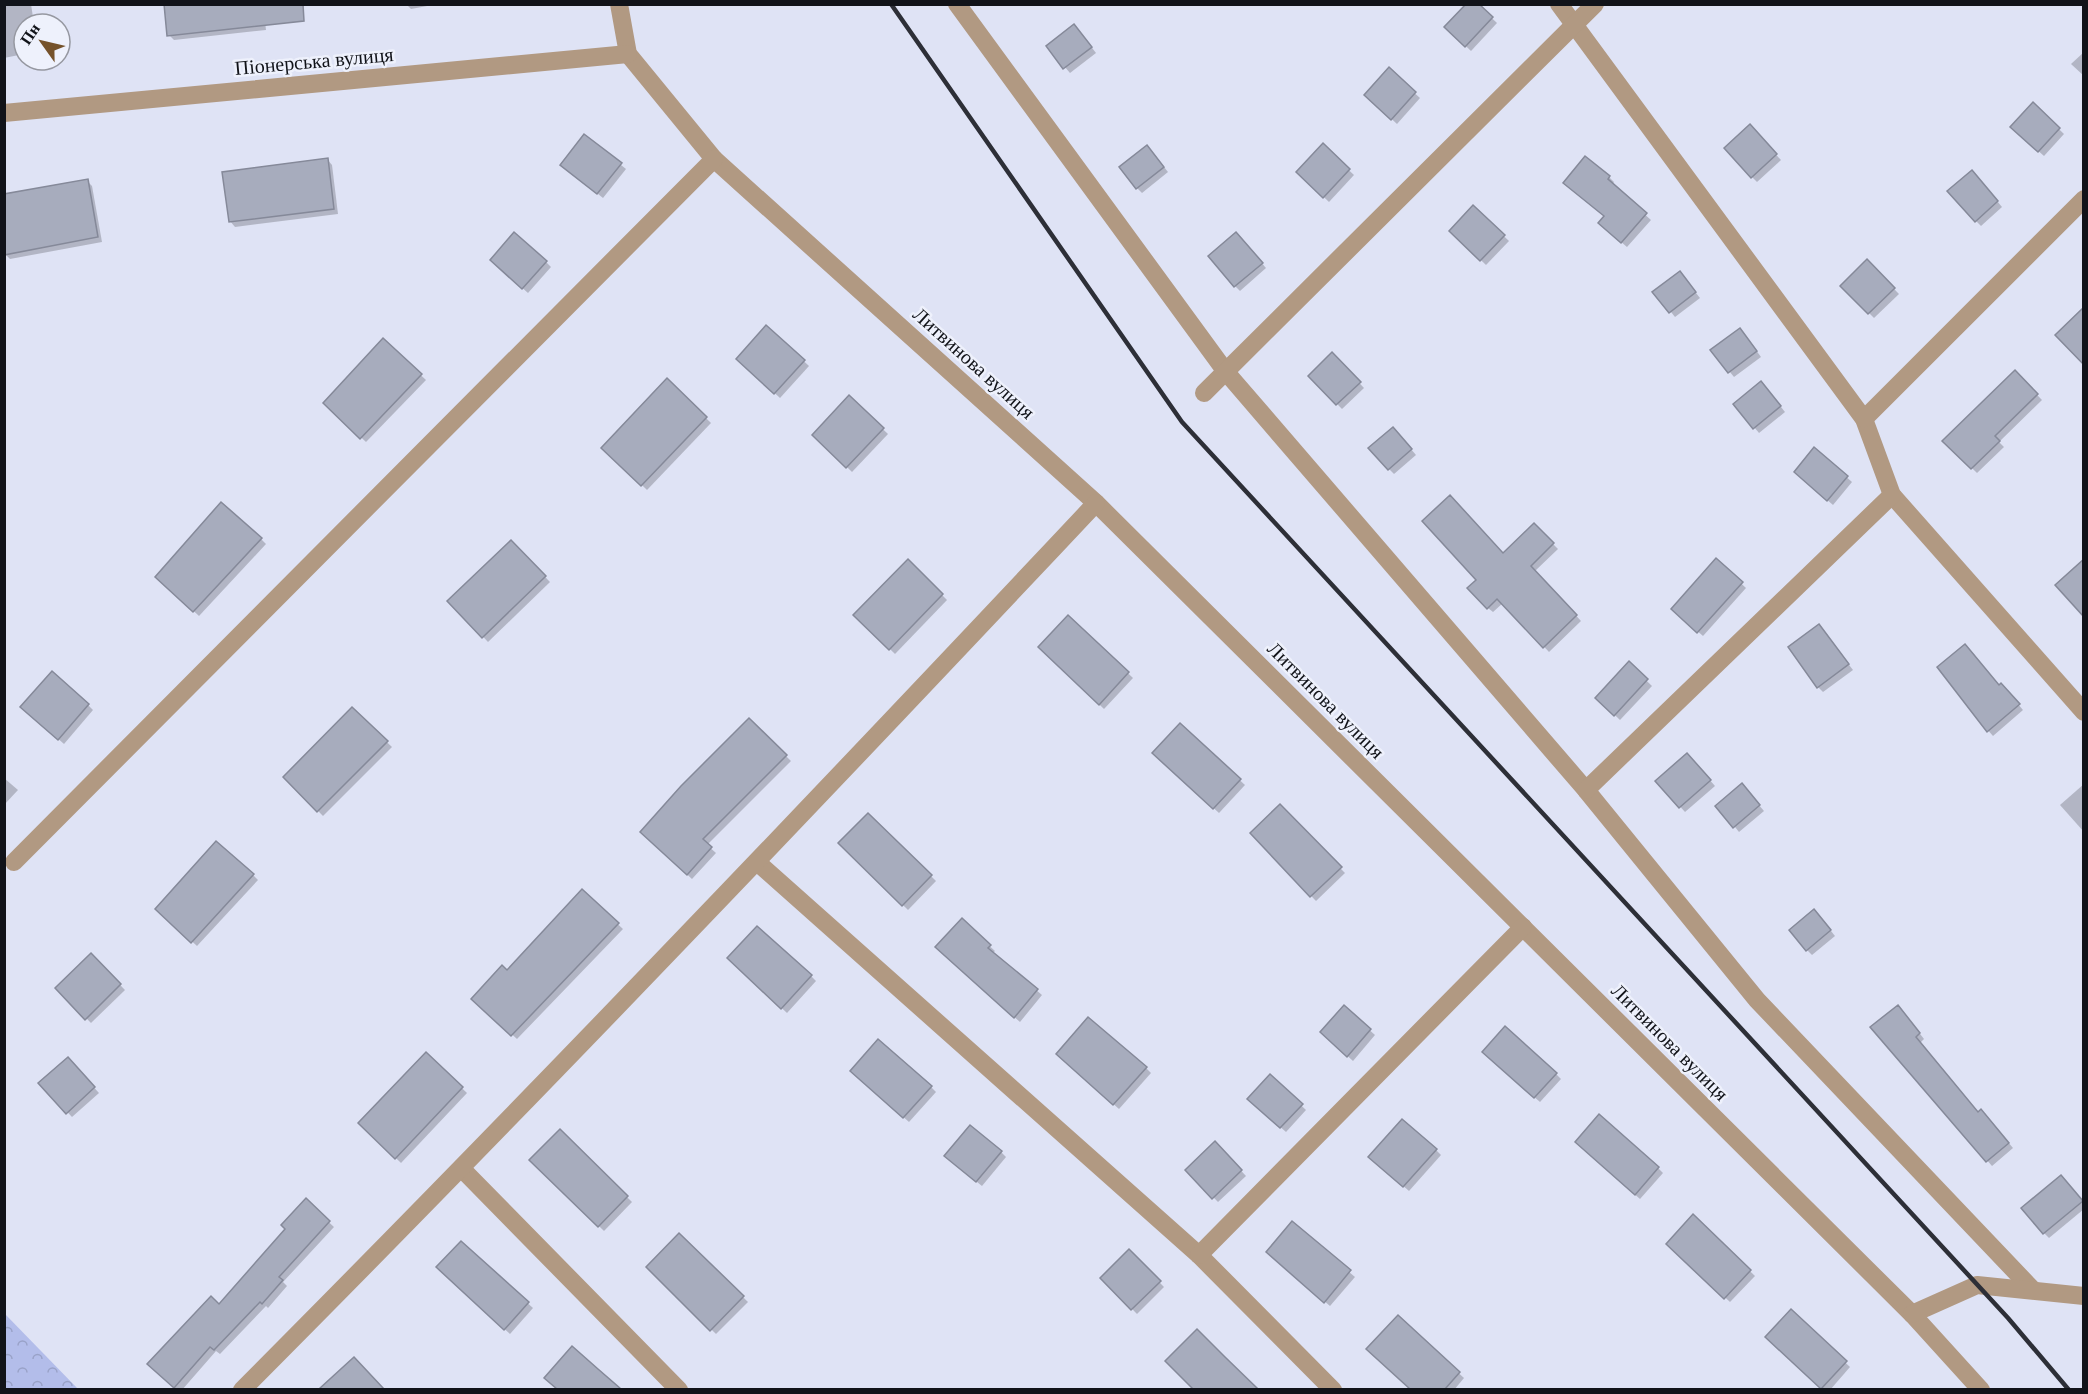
<svg xmlns="http://www.w3.org/2000/svg" width="2088" height="1394" viewBox="0 0 2088 1394" font-family="'Times New Roman',serif">
<defs>
<pattern id="forest-crowns" width="20" height="18" patternUnits="userSpaceOnUse" patternTransform="scale(1.5)"><rect width="20" height="18" fill="#b3bdea"/><path d="M2 6a3 3 0 1 1 6 0M12 15a3 3 0 1 1 6 0" fill="none" stroke="#99a2c8"/></pattern>
</defs>
<rect width="100%" height="100%" fill="#dfe3f5"/>
<path fill="url(#forest-crowns)" d="M5,1314L78,1389H5Z"/>
<g fill="#0003">
<path d="M4,4H31L34,24H24V54L4,58Z"/>
<path d="M263,4L266,30L174,40L169,35Z"/>
<path d="M406,4H438L411,9Z"/>
<path d="M1477,4L1497,23L1471,51L1446,27Z"/>
<path d="M1079,31L1096,53L1070,73L1048,47Z"/>
<path d="M2084,52V76L2071,64Z"/>
<path d="M1389,70L1420,98L1397,124L1366,95Z"/>
<path d="M2033,104L2064,134L2044,156L2012,127Z"/>
<path d="M1755,132L1781,160L1757,182L1752,177Z"/>
<path d="M585,136L626,169L603,198L567,169Z"/>
<path d="M1323,146L1354,175L1329,202L1298,172Z"/>
<path d="M1152,152L1168,172L1142,193L1137,188Z"/>
<path d="M1585,158L1609,177L1614,182L1612,185L1651,220L1627,247L1605,228L1606,217Z"/>
<path d="M327,159L332,165L338,214L235,227L230,221Z"/>
<path d="M1977,177L2002,207L1981,226L1976,221Z"/>
<path d="M87,181L92,186L102,242L10,259L5,254Z"/>
<path d="M1473,207L1509,241L1486,265L1451,231Z"/>
<path d="M1241,239L1266,268L1240,291L1235,286Z"/>
<path d="M1867,261L1899,294L1874,318L1842,286Z"/>
<path d="M546,262L551,267L528,293L497,265Z"/>
<path d="M1684,278L1700,298L1675,317L1655,292Z"/>
<path d="M767,327L809,366L780,398L738,359Z"/>
<path d="M1745,335L1761,357L1734,377L1713,351Z"/>
<path d="M383,340L426,380L366,442L325,403Z"/>
<path d="M1332,354L1364,388L1342,409L1310,376Z"/>
<path d="M2015,372L2042,400L1999,442L2004,447L1977,473L1944,441Z"/>
<path d="M667,380L711,423L647,490L603,447Z"/>
<path d="M1766,388L1785,412L1759,433L1735,404Z"/>
<path d="M849,397L888,434L852,472L814,435Z"/>
<path d="M1398,434L1416,455L1394,474L1389,469Z"/>
<path d="M1815,449L1852,482L1833,505L1801,477Z"/>
<path d="M1534,525L1558,549L1535,571L1581,621L1549,652L1503,603L1493,612L1488,608L1478,580Z"/>
<path d="M261,539L266,544L199,616L157,577Z"/>
<path d="M511,542L550,582L488,642L450,601Z"/>
<path d="M1716,560L1746,588L1703,636L1678,614Z"/>
<path d="M908,561L947,600L895,654L855,615Z"/>
<path d="M1068,617L1133,678L1104,709L1040,647Z"/>
<path d="M1819,626L1853,670L1823,692L1818,687Z"/>
<path d="M1629,664L1652,686L1620,720L1597,698Z"/>
<path d="M1999,686L2006,690L2023,710L1993,736L1971,711Z"/>
<path d="M88,705L93,710L64,744L28,712Z"/>
<path d="M352,709L392,747L323,816L285,777Z"/>
<path d="M749,720L791,761L707,845L716,853L692,879L647,837Z"/>
<path d="M1180,725L1245,785L1219,813L1154,753Z"/>
<path d="M1692,760L1715,786L1685,812L1657,781Z"/>
<path d="M4,778L18,790L4,805Z"/>
<path d="M2084,784V832L2060,805Z"/>
<path d="M1746,790L1764,811L1739,832L1735,827Z"/>
<path d="M1280,807L1345,873L1316,901L1252,834Z"/>
<path d="M868,815L936,881L908,910L840,843Z"/>
<path d="M253,875L258,880L197,946L157,909Z"/>
<path d="M582,891L623,929L517,1039L473,999L507,972Z"/>
<path d="M1819,916L1835,936L1812,955L1807,950Z"/>
<path d="M962,921L995,951L993,953L1042,995L1020,1022L942,952Z"/>
<path d="M91,955L125,990L91,1023L57,988Z"/>
<path d="M729,958L811,976L816,981L787,1013Z"/>
<path d="M1344,1007L1375,1035L1353,1061L1327,1037Z"/>
<path d="M1903,1012L1924,1039L1920,1043L1979,1113L1986,1116L2013,1148L1992,1166L1872,1027Z"/>
<path d="M426,1054L467,1093L401,1163L360,1123Z"/>
<path d="M1489,1057L1556,1074L1561,1079L1540,1102Z"/>
<path d="M68,1059L99,1093L72,1117L41,1084Z"/>
<path d="M1063,1059L1146,1068L1151,1073L1119,1109Z"/>
<path d="M857,1076L931,1087L936,1092L909,1122Z"/>
<path d="M1270,1076L1306,1110L1286,1132L1249,1099Z"/>
<path d="M560,1131L632,1202L604,1231L531,1160Z"/>
<path d="M1215,1143L1246,1176L1218,1202L1187,1170Z"/>
<path d="M1582,1147L1658,1168L1663,1173L1640,1199Z"/>
<path d="M1436,1150L1441,1155L1409,1191L1376,1162Z"/>
<path d="M1001,1152L1006,1157L982,1186L951,1161Z"/>
<path d="M2066,1182L2084,1203V1209L2049,1238L2044,1233Z"/>
<path d="M306,1201L334,1227L283,1282L287,1286L268,1308L266,1306L220,1354L216,1351L182,1390H177L154,1369L219,1306L287,1229Z"/>
<path d="M1693,1216L1755,1276L1730,1302L1668,1243Z"/>
<path d="M1292,1224L1355,1277L1330,1306L1273,1257Z"/>
<path d="M679,1235L748,1302L716,1334L648,1267Z"/>
<path d="M461,1243L533,1308L510,1334L438,1267Z"/>
<path d="M1129,1251L1164,1287L1137,1314L1102,1278Z"/>
<path d="M1791,1311L1850,1367L1830,1390H1824L1767,1337Z"/>
<path d="M1398,1318L1464,1378L1454,1390H1412L1373,1354Z"/>
<path d="M1197,1331L1256,1390H1196L1167,1361Z"/>
<path d="M572,1348L619,1390H558L546,1378Z"/>
<path d="M354,1359L383,1390H326Z"/>
</g>
<g fill="#a7acbd" stroke="#858999" stroke-width="1.5">
<path d="M164,4H303L304,21L167,36Z"/>
<path d="M1466,4H1479L1493,17L1465,47L1444,27Z"/>
<path d="M1074,24L1092,47L1063,69L1046,46Z"/>
<path d="M1389,67L1416,92L1391,120L1364,95Z"/>
<path d="M2033,102L2060,128L2038,152L2010,127Z"/>
<path d="M1750,124L1777,154L1751,178L1724,148Z"/>
<path d="M584,134L622,163L597,194L560,165Z"/>
<path d="M1323,143L1350,169L1323,198L1296,172Z"/>
<path d="M1147,145L1164,167L1136,189L1119,167Z"/>
<path d="M1585,156L1610,176L1608,179L1647,213L1621,243L1598,223L1604,216L1563,183Z"/>
<path d="M328,158L334,209L229,222L222,172Z"/>
<path d="M1972,170L1998,201L1975,222L1947,191Z"/>
<path d="M88,179L98,237L4,255V194Z"/>
<path d="M1473,205L1505,235L1480,261L1449,231Z"/>
<path d="M514,232L547,261L522,289L490,260Z"/>
<path d="M1236,232L1263,263L1234,287L1208,256Z"/>
<path d="M1867,259L1895,288L1868,314L1840,286Z"/>
<path d="M1680,271L1696,292L1669,313L1652,292Z"/>
<path d="M2084,307V365L2055,335Z"/>
<path d="M766,325L805,360L774,394L736,359Z"/>
<path d="M1740,328L1757,351L1728,373L1710,350Z"/>
<path d="M383,338L422,374L360,439L323,403Z"/>
<path d="M1332,352L1361,382L1336,405L1308,376Z"/>
<path d="M2015,370L2038,394L1995,436L2000,441L1971,469L1942,441Z"/>
<path d="M667,378L707,417L641,486L601,448Z"/>
<path d="M1761,381L1781,406L1753,429L1733,404Z"/>
<path d="M849,395L884,428L846,468L812,435Z"/>
<path d="M1393,427L1412,449L1388,470L1368,448Z"/>
<path d="M1814,447L1848,476L1827,501L1794,472Z"/>
<path d="M1450,495L1503,553L1534,523L1554,543L1531,566L1577,615L1543,648L1497,599L1487,609L1467,588L1476,580L1422,521Z"/>
<path d="M221,502L262,538L193,612L155,577Z"/>
<path d="M511,540L546,576L482,638L447,601Z"/>
<path d="M1716,558L1743,582L1697,633L1671,609Z"/>
<path d="M908,559L943,594L889,650L853,615Z"/>
<path d="M2084,559V617L2055,585Z"/>
<path d="M1068,615L1129,672L1099,705L1038,647Z"/>
<path d="M1819,624L1849,664L1817,688L1788,647Z"/>
<path d="M1965,644L1999,685L2001,683L2020,704L1987,732L1937,667Z"/>
<path d="M1629,661L1648,679L1614,716L1595,698Z"/>
<path d="M52,671L89,704L58,740L20,707Z"/>
<path d="M352,707L388,741L317,812L283,777Z"/>
<path d="M749,718L787,755L703,839L712,847L687,875L640,832L681,786Z"/>
<path d="M1180,723L1241,779L1213,809L1152,753Z"/>
<path d="M1687,753L1711,780L1679,808L1655,781Z"/>
<path d="M1742,783L1760,805L1733,828L1715,806Z"/>
<path d="M1280,804L1342,867L1310,897L1250,833Z"/>
<path d="M868,813L932,875L902,906L838,843Z"/>
<path d="M216,841L254,874L191,943L155,909Z"/>
<path d="M582,889L619,923L511,1036L471,999L502,965L507,970Z"/>
<path d="M1814,909L1831,930L1806,951L1789,930Z"/>
<path d="M962,918L991,945L988,948L1038,989L1014,1018L935,947Z"/>
<path d="M757,926L812,975L781,1009L727,958Z"/>
<path d="M91,953L121,984L85,1020L55,988Z"/>
<path d="M1344,1005L1371,1029L1347,1057L1320,1032Z"/>
<path d="M1898,1005L1920,1033L1916,1037L1978,1112L1981,1109L2009,1143L1986,1162L1870,1027Z"/>
<path d="M1088,1017L1147,1067L1113,1105L1056,1054Z"/>
<path d="M1505,1026L1557,1073L1534,1098L1482,1052Z"/>
<path d="M878,1039L932,1086L903,1118L850,1071Z"/>
<path d="M426,1052L463,1087L395,1159L358,1123Z"/>
<path d="M68,1057L95,1087L66,1114L38,1083Z"/>
<path d="M1270,1074L1303,1104L1280,1128L1247,1099Z"/>
<path d="M1599,1114L1659,1167L1635,1195L1575,1142Z"/>
<path d="M1402,1119L1437,1149L1403,1187L1368,1157Z"/>
<path d="M970,1125L1002,1151L976,1182L944,1156Z"/>
<path d="M560,1129L628,1196L598,1227L529,1160Z"/>
<path d="M1215,1141L1242,1170L1212,1199L1185,1170Z"/>
<path d="M2061,1175L2083,1201L2043,1234L2021,1208Z"/>
<path d="M306,1198L330,1221L279,1277L283,1280L262,1304L260,1302L214,1350L210,1347L174,1388L147,1364L211,1296L219,1304L285,1229L281,1225Z"/>
<path d="M1693,1214L1751,1270L1724,1299L1666,1244Z"/>
<path d="M1292,1221L1351,1270L1324,1303L1266,1252Z"/>
<path d="M679,1233L744,1296L710,1331L646,1267Z"/>
<path d="M461,1241L529,1302L504,1330L436,1267Z"/>
<path d="M1129,1249L1161,1281L1131,1310L1100,1278Z"/>
<path d="M1791,1309L1847,1361L1821,1389L1765,1337Z"/>
<path d="M1398,1315L1460,1372L1445,1389H1410L1366,1349Z"/>
<path d="M1197,1329L1225,1357L1258,1389H1193L1165,1361Z"/>
<path d="M572,1346L598,1369L621,1389H557L544,1378Z"/>
<path d="M354,1357L384,1389H319Z"/>
</g>
<g fill="none" stroke-linecap="round" stroke-linejoin="round">
<g stroke="#b19982" stroke-width="18">
<path d="M619,4L628,54L714,159L1096,503L1912,1314L1981,1390"/>
<path d="M957,4L1226,372L1586,790L1757,1000L2033,1290"/>
<path d="M1559,4L1864,419L1892,495L2084,712"/>
<path d="M4,113L628,54"/>
<path d="M1204,393L1595,4"/>
<path d="M1864,419L2084,199"/>
<path d="M1586,790L1892,495"/>
<path d="M14,862L714,159"/>
<path d="M758,863L1199,1255L1333,1390"/>
<path d="M462,1169L679,1390"/>
<path d="M1199,1255L1523,927"/>
<path d="M1912,1314L1977,1285L2084,1296"/>
<path d="M242,1390C532,1099 815,802 1096,503"/>
</g>
<path stroke="#2d2f37" stroke-width="4.5" d="M891,4L1182,422L2008,1318L2069,1390"/>
</g>
<g text-anchor="middle" dominant-baseline="central" stroke-width="5" stroke-linejoin="round" paint-order="stroke">
<g font-size="20" fill="#111319" stroke="#eef1fc">
<text transform="translate(314 61) rotate(-5)">Піонерська вулиця</text>
<text transform="translate(974 363) rotate(42)">Литвинова вулиця</text>
<text transform="translate(1326 700) rotate(45)">Литвинова вулиця</text>
<text transform="translate(1670 1042) rotate(45)">Литвинова вулиця</text>
</g>
</g>
<rect width="2088" height="1394" fill="none" stroke="#111319" stroke-width="12"/>
<g transform="translate(42 42) rotate(304)"><circle r="28" fill="#eef1fc" stroke="#9698a1" stroke-width="1.5"/>
<path d="M0-4.5L10 22L0 15L-10 22Z" fill="#75522b"/>
<text y="-9" font-size="16" font-weight="bold" text-anchor="middle" fill="#111319">Пн</text>
</g>
</svg>
